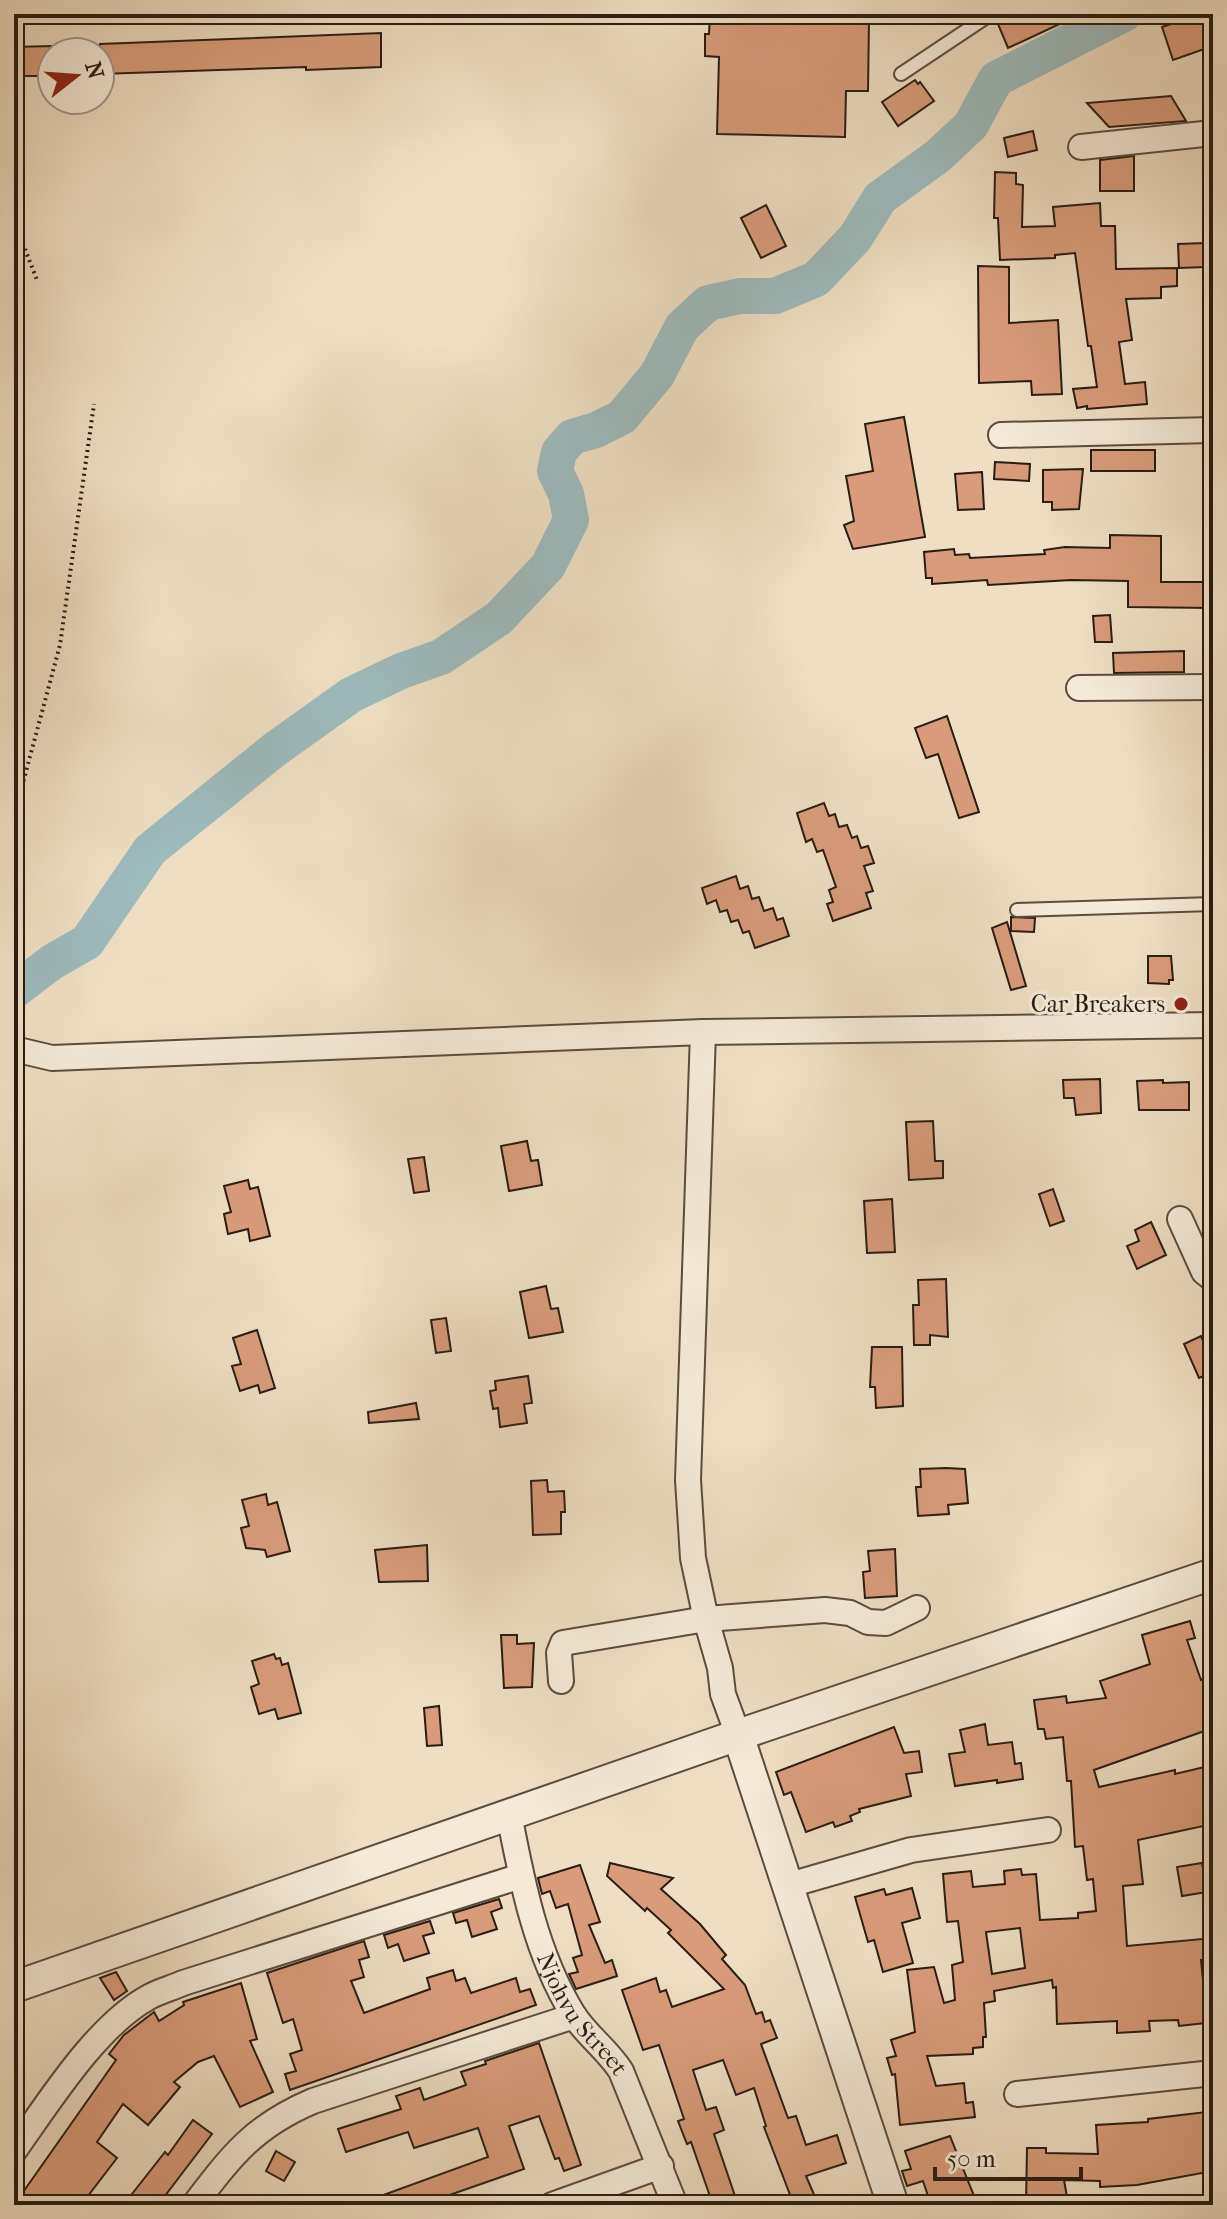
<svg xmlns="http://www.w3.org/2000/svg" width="1227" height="2219" viewBox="0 0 1227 2219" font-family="'IM FELL French Canon',serif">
<rect width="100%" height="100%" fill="#efdec3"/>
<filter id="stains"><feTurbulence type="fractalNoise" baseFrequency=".0025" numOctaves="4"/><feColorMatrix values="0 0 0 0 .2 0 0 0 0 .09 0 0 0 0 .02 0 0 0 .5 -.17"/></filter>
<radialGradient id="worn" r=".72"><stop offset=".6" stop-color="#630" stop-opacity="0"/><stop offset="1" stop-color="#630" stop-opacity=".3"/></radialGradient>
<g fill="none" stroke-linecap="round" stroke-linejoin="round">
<path stroke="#9dbabc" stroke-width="36" d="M14,991L52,962L87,942L150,850L274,750L351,695L401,671L441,657L499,618L548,566L571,520L566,494L555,471L559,452L572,437L596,430L622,417L657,375L682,327L708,303L740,296H775L816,279L855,238L880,198L938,156L971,125L996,79L1124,14"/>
</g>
<g fill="#d99c7b" stroke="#2a1c13" stroke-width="2" fill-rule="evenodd">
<path d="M766,14H788V18L869,20L868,91H846L845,137L717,134L719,57L705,56V34H709L710,15L766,17Z"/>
<path d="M1022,14H1081L1008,48L998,24Z"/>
<path d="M1201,14H1213V46L1173,60L1162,27Z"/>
<path d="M381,33V67L306,70V67L100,74V44Z"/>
<path d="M52,46V76H14V47Z"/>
<path d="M915,80L918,84L920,82L934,101L898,126L882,102Z"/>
<path d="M1171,96L1186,121L1109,127L1087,103Z"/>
<path d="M1033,131L1037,150L1008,157L1004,138Z"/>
<path d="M1134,156V191H1100V160Z"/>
<path d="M995,172L1016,173V184L1023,185L1022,227L1055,226L1053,207L1100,203L1101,226H1115L1116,269L1177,268V286L1161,287V298L1126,299L1132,340L1119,342L1125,384L1145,382L1147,404L1087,409V406L1077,408L1073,389L1097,387L1091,346H1088L1075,253L1055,255V258L1000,260L998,218H994Z"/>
<path d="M766,205L786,246L761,258L741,218Z"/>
<path d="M1205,243V267L1179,268L1178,244Z"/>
<path d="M978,266L1009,267V323L1058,320L1062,394L1032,395L1031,381L979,383Z"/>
<path d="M904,417L925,537L853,549L844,525L854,521L846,476L873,471L865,424Z"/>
<rect x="1091" y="450" width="64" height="21"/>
<path d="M995,462L1030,464L1029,481L994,479Z"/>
<path d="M1083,469L1079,509L1052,510V502H1043V470Z"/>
<path d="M982,472L984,509L958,510L955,474Z"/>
<path d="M1110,535L1161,536V582H1213V608L1128,607V581L1071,580L988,585L987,580L932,584V578H926L924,552L954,549L955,555L969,554L970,558L1045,554L1044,550L1065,547L1110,548Z"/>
<path d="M1110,615L1112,642H1095L1093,616Z"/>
<path d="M1184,651V672L1114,673L1113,653Z"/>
<path d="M947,716L979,812L959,818L938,754L926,758L915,728Z"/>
<path d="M824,803L829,816L835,814L839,827L847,825L852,838L857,836L861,848L868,846L874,863L864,866L873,891L866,893L871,908L833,921L827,904L833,902L829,890L836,887L823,850L817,852L812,839L806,842L797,813Z"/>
<path d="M736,876L740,889L748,886L752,899L759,897L764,911L773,908L777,920L783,918L789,936L755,948L749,931L743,933L738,920L731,922L727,910L720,912L716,900L707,904L702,888Z"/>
<path d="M1011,917L1035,918L1034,932L1011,931Z"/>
<path d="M1007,922L1026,986L1011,990L992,928Z"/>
<path d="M1148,956H1171L1173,980H1169V984L1148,983Z"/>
<path d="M1100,1079L1101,1113L1076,1115L1074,1098H1064L1063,1080Z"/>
<path d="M1163,1080V1083L1189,1082V1110H1139L1137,1081Z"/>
<path d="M933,1121L935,1161H943V1178L909,1180L906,1122Z"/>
<path d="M527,1141L531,1161L538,1160L542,1185L509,1191L501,1146Z"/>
<path d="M424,1157L429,1191L414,1193L408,1159Z"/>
<path d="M248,1180L250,1189L258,1187L270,1236L250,1241L248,1229L228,1234L224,1214L231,1212L224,1186Z"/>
<path d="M1053,1189L1064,1221L1050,1226L1039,1194Z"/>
<path d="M892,1199L895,1252L867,1253L864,1201Z"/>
<path d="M1151,1222L1166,1255L1137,1269L1127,1246L1139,1241L1135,1230Z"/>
<path d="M946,1279L948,1337L930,1335V1345H914L913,1305H919L918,1280Z"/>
<path d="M546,1286L551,1309L558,1308L563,1332L529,1338L520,1292Z"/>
<path d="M446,1318L451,1351L436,1353L431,1320Z"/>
<path d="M257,1330L275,1388L260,1393L258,1385L240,1391L232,1366L241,1364L233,1338Z"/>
<path d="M1201,1336L1213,1364V1372L1199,1378L1184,1344Z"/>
<path d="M872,1347H902L903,1406L876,1408L875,1387H870Z"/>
<path d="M528,1376L532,1403L524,1404L527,1423L500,1427L498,1408L493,1409L490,1391L496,1390L495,1381Z"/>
<path d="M416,1403L419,1419L369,1423L368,1412Z"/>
<path d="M946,1468L965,1469L968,1503L948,1505L949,1514L918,1516L916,1487H921L920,1469Z"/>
<path d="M547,1480L548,1492L564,1491L565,1512H561V1534L533,1535L531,1481Z"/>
<path d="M266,1494L268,1505L277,1502L290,1551L267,1557L265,1550L246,1548L241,1528L249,1526L242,1500Z"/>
<path d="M427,1545L428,1581L379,1582L375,1550Z"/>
<path d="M895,1549L897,1596L865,1598L863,1572L870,1571L868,1551Z"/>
<path d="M1190,1621L1195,1638L1187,1640L1201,1680L1213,1675V1696L1208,1698L1213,1714V1728L1094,1770L1099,1787L1175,1770V1774L1213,1765V1824L1138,1840L1143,1884L1123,1886L1127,1946L1213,1938V1959L1201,1960L1204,1990L1211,1989L1213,2012H1204L1205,2023L1179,2026L1178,2020L1149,2021L1150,2031L1117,2033V2021L1057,2024L1056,1987L1053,1988L1052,1980L994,1991L995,2001L984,2003L986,2037H983V2047L973,2048V2054L927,2056L936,2086L964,2083L966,2103L973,2102L975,2117L900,2125L895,2074L892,2075L887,2058L896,2056L891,2040L915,2032L907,1970L934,1967L944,2003L955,2000L952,1965L963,1962L958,1921L947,1922L943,1874L971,1871L973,1887L1005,1884L1004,1871L1021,1869L1022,1875L1036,1874L1040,1920L1078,1918V1913L1096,1911L1093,1879L1087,1880L1083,1846L1075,1847L1071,1781H1067L1063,1737L1046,1739L1044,1729H1038L1034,1700L1066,1696L1067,1703L1106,1698L1100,1681L1150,1664L1142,1635ZM1020,1928L1025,1968L992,1974L986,1932Z"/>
<path d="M501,1635H517V1644L534,1643L532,1687L504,1688Z"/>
<path d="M274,1654L276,1659L280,1658L282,1665L288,1663L301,1713L278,1719L275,1709L259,1714L251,1687L259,1684L252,1661Z"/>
<path d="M439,1706L442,1745L427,1746L424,1708Z"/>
<path d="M985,1724L988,1745L1012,1742L1015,1764L1021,1763L1023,1779L997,1783V1780L955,1786L949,1754L965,1752L960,1730Z"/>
<path d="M894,1727L904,1753L919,1751L922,1772L906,1774L911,1796L859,1809L860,1812L850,1816L852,1821L835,1827L833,1822L806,1832L791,1792L784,1795L776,1772Z"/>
<path d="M610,1863L673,1878L661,1889L700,1924L726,1955L722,1959L745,1985L756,2014L762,2012L765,2022L770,2020L777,2038L761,2044L788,2118L796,2116L806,2145L837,2135L846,2163L806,2176L816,2199L803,2205H794L764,2127L766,2126L754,2088L736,2095L723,2060L693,2070L706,2110L716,2107L724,2130L714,2134L737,2202L713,2205L691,2142L687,2144L678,2121L684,2119L659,2045L643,2050L622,1990L656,1978L660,1992L666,1990L672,2007L724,1989L668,1933L671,1930L647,1908L645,1911L607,1876Z"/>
<path d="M1202,1863L1207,1892L1182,1896L1177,1867Z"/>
<path d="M580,1865L600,1922L589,1925L605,1963L612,1960L617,1976L576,1989L569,1974L578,1972L573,1958L582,1955L568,1904L556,1908L550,1891L542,1894L538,1878Z"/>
<path d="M912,1888L920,1918L902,1923L913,1963L883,1972L874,1940L868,1942L855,1897L884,1889L886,1895Z"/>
<path d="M499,1899L502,1908L491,1912L497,1929L472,1937L467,1920L456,1923L453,1913Z"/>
<path d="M430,1921L434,1933L423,1936L429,1953L404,1961L398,1944L388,1948L384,1935Z"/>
<path d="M364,1941L369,1957L359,1960L364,1977L351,1981L364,2013L430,1989L427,1978L453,1970L456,1981L465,1978L471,1993L516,1978L520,1992L530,1989L536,2005L290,2090L285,2074L296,2071L290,2054L302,2050L293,2019L283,2023L267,1973Z"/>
<path d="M116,1972L127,1991L114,2000L100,1978Z"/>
<path d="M241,1983L257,2039L250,2041L273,2092L240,2107L214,2056L198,2062L174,2082L180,2087L148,2125L123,2104L97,2142L117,2158L81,2205H14L116,2060L109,2054L124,2035L154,2012L159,2021L184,2005L183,2002Z"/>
<path d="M539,2043L581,2165L564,2171L559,2158L555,2159L539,2116L509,2126L524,2169L421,2205H356L488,2157L478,2128L414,2148L408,2132L346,2152L338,2129L401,2109L396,2096L420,2088L424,2100L466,2085L461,2072L486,2064L485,2061Z"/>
<path d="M1206,2112L1209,2134L1213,2133V2171L1137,2185L1100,2187V2181L1064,2180L1067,2197L1055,2198V2205H1026L1027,2148H1046V2153L1098,2154L1096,2125L1148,2122V2119Z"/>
<path d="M193,2120L212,2134L158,2205H147L132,2194L165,2152L168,2155Z"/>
<path d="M950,2136L976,2201L964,2205H931L923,2181L907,2186L902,2171L911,2169L905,2151Z"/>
<path d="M276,2151L295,2162L284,2181L266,2171Z"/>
</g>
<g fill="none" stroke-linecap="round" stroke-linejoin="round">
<g stroke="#5b4c3f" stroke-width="16">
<g id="service">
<path d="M901,74L991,14"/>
<path d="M1017,910L1213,904"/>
</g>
</g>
<g stroke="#5b4c3f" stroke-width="28">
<g id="minor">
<path d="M1081,147L1213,133"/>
<path d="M1001,435L1213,430"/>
<path d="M1079,688L1213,687"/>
<path d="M703,1032L688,1480L693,1558L706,1619L720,1668L723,1694L738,1735"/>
<path d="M14,1049L52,1058L703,1032L1213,1025"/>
<path d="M1180,1219L1204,1272L1213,1279"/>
<path d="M561,1681L559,1653L563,1643L706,1619L825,1610L850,1613L868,1622L886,1623L917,1608"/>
<path id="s1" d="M509,1814C522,1882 536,1954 573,2014C586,2035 607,2049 621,2071L675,2205"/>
<path d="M786,1886L911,1850L1048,1830"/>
<path d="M1017,2094L1213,2073"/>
<path d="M14,2151C49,2102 96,2026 149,1997C160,1991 172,1988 183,1983L521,1876"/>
<path d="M194,2205C232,2155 254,2126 313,2101L574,2016"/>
<path d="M552,2205L661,2166"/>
</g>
</g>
<g stroke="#5b4c3f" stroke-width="34">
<g id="tertiary">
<path d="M738,1735L893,2205"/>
<path d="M14,1987L738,1735L1213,1574"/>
</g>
</g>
<g stroke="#2a1c13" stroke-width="4" stroke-dasharray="2 4" stroke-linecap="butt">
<path d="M14,221L37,280"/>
<path d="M14,816L60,645L94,404"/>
</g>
<use href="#service" stroke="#f5ead8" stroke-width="12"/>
<use href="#minor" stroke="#f5ead8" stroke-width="24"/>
<use href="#tertiary" stroke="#f5ead8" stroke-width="30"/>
</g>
<circle fill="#8f2418" stroke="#f5ead8" stroke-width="3" cx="1181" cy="1004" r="8"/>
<g text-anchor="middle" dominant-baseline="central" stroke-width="6" stroke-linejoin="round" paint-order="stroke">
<g font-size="24" fill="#2a1c13" stroke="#f5ead8" text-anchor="end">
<text x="1165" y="1004">Car Breakers</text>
</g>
<g font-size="24" fill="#2a1c13" stroke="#f5ead8">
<text stroke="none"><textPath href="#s1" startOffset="216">Njohvu Street</textPath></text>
</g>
</g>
<rect width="1227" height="2219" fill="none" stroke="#efdec3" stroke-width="48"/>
<rect x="16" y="16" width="1195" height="2187" fill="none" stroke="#2a1c13" stroke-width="4"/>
<rect x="24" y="24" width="1179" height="2171" fill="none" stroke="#2a1c13" stroke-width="2"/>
<g transform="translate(76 76) rotate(73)"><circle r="38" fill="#f5ead8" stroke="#a49889" stroke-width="2"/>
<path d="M0-6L14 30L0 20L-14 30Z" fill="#8f2418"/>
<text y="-12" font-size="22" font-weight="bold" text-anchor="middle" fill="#2a1c13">N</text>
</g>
<path d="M935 2167v12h146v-12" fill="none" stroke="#2a1c13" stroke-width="4"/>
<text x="947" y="2167" font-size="24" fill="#2a1c13" stroke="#f5ead8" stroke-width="6" paint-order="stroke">50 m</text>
<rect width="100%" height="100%" filter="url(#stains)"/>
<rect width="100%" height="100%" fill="url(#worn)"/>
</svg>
